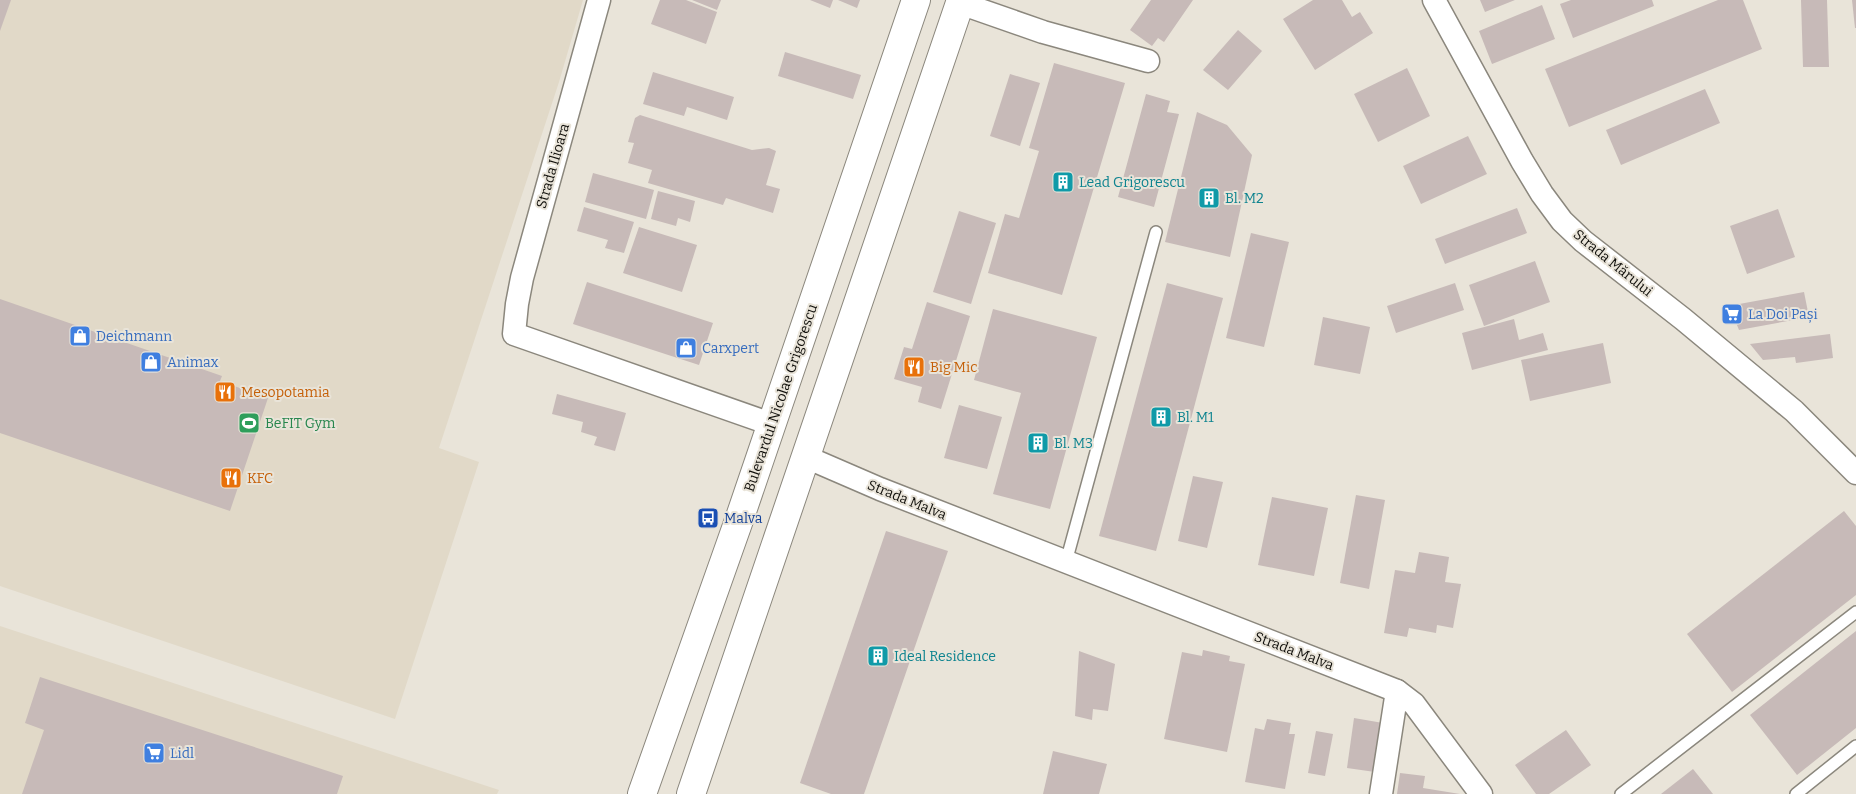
<svg xmlns="http://www.w3.org/2000/svg" width="1856" height="794" viewBox="0 0 1856 794" font-family="Bitter,serif">
<rect width="100%" height="100%" fill="#e9e4d9"/>
<g fill="#e1d9c8">
<path d="M0,0H583L559,82L439,448L479,462L395,719L0,586Z"/>
<path d="M0,626L499,790L497,794H0Z"/>
</g>
<g fill="#c7bab8">
<path d="M0,0H11L0,31Z"/>
<path d="M660,0H686L717,12L706,44L651,24Z"/>
<path d="M692,0H721L717,10Z"/>
<path d="M810,0H833L830,8Z"/>
<path d="M838,0H860L857,8Z"/>
<path d="M1151,0H1193L1164,42L1158,38L1152,46L1130,30Z"/>
<path d="M1313,0H1342L1352,17L1360,12L1373,33L1315,70L1283,19Z"/>
<path d="M1480,0H1515L1485,12Z"/>
<path d="M1571,0H1652L1654,6L1573,38L1560,4Z"/>
<path d="M1718,0H1743L1762,49L1569,127L1545,69Z"/>
<path d="M1801,0H1827L1829,67H1803Z"/>
<path d="M1852,0H1856V28H1855Z"/>
<path d="M1542,5L1555,39L1492,64L1479,31Z"/>
<path d="M1238,30L1262,51L1228,90L1203,70Z"/>
<path d="M785,52L861,75L853,99L778,76Z"/>
<path d="M1054,63L1125,83L1062,295L988,273L1005,214L1019,218L1039,151L1029,148Z"/>
<path d="M1407,68L1430,116L1378,142L1354,94Z"/>
<path d="M653,72L734,97L727,120L687,107L684,116L643,104Z"/>
<path d="M1010,74L1040,83L1020,146L990,136Z"/>
<path d="M1705,89L1720,123L1621,165L1606,130Z"/>
<path d="M1146,94L1170,101L1167,112L1179,114L1154,207L1118,197Z"/>
<path d="M1197,112L1227,125L1252,155L1230,257L1165,242Z"/>
<path d="M640,115L752,150L769,148L776,151L766,185L780,189L773,213L726,198L723,205L648,183L652,170L628,163L634,143L628,142L635,118Z"/>
<path d="M1468,136L1487,174L1421,204L1403,166Z"/>
<path d="M593,173L654,190L646,219L585,202Z"/>
<path d="M658,191L695,201L690,222L678,218L676,226L651,219Z"/>
<path d="M584,207L634,222L624,253L605,248L608,240L577,231Z"/>
<path d="M1517,208L1527,233L1445,264L1435,239Z"/>
<path d="M1778,209L1795,257L1747,274L1730,226Z"/>
<path d="M959,211L996,223L971,304L933,292Z"/>
<path d="M639,227L697,245L682,292L623,273Z"/>
<path d="M1251,233L1289,242L1264,347L1226,338Z"/>
<path d="M1535,261L1550,302L1484,326L1469,285Z"/>
<path d="M587,282L713,323L699,365L573,324Z"/>
<path d="M1167,283L1223,298L1156,551L1099,536Z"/>
<path d="M1455,283L1464,310L1396,333L1387,306Z"/>
<path d="M1804,292L1809,317L1739,330L1735,320L1728,323L1723,307Z"/>
<path d="M0,299L222,376L220,381L268,398L230,511L0,433Z"/>
<path d="M927,302L970,316L941,409L918,402L922,387L894,379L904,347L912,349Z"/>
<path d="M993,309L1097,337L1050,509L993,494L1021,393L974,380Z"/>
<path d="M1323,317L1370,327L1360,374L1314,365Z"/>
<path d="M1514,319L1519,340L1543,333L1548,350L1472,370L1462,333Z"/>
<path d="M1830,334L1833,358L1796,363L1795,357L1763,360L1750,344Z"/>
<path d="M1603,343L1611,383L1530,401L1521,360Z"/>
<path d="M557,394L626,413L615,451L594,445L597,437L581,432L583,422L552,414Z"/>
<path d="M959,405L1002,417L987,469L944,458Z"/>
<path d="M1193,476L1223,482L1207,548L1178,541Z"/>
<path d="M1356,495L1385,500L1369,589L1340,583Z"/>
<path d="M1272,497L1328,508L1314,576L1258,565Z"/>
<path d="M1844,511L1856,526V595L1732,692L1687,634Z"/>
<path d="M886,531L948,551L864,794H831L800,783Z"/>
<path d="M1419,552L1449,557L1445,582L1461,584L1453,628L1437,625L1436,633L1409,628L1407,637L1384,633L1395,570L1415,573Z"/>
<path d="M1856,631V728L1797,775L1750,715Z"/>
<path d="M1203,650L1230,656L1229,661L1245,664L1227,752L1164,739L1182,652L1202,656Z"/>
<path d="M1079,651L1115,664L1108,711L1093,709L1092,720L1075,716Z"/>
<path d="M40,677L343,776L337,794H22L44,730L25,723Z"/>
<path d="M1354,718L1383,723L1375,772L1347,768Z"/>
<path d="M1267,719L1291,723L1289,734H1295L1285,789L1245,782L1255,728L1264,730Z"/>
<path d="M1566,730L1591,765L1549,794H1536L1515,765Z"/>
<path d="M1316,731L1333,734L1325,776L1308,773Z"/>
<path d="M1053,751L1107,764L1099,794H1043Z"/>
<path d="M1693,769L1713,794H1661Z"/>
<path d="M1400,773L1425,776L1423,788L1460,794H1397Z"/>
</g>
<g fill="none" stroke-linecap="round" stroke-linejoin="round">
<g stroke="#8b877d" stroke-width="14">
<g id="service">
<path d="M1066,562L1156,232"/>
<path d="M1621,794L1856,612"/>
<path d="M1796,794L1856,746"/>
</g>
</g>
<g stroke="#8b877d" stroke-width="25">
<g id="minor">
<path d="M599,0L522,278L517,304L514,334L771,424"/>
<path d="M1434,0L1522,161L1542,194L1562,221L1583,241L1683,319L1794,411L1856,473"/>
<path d="M960,3L1043,32L1148,61"/>
<path d="M806,457L880,489L1397,691L1414,704L1481,794"/>
<path d="M1381,794L1397,691"/>
</g>
</g>
<g stroke="#8b877d" stroke-width="30">
<g id="secondary">
<path d="M642,794L738,523L916,0"/>
<path d="M691,794L961,0"/>
</g>
</g>
<use href="#service" stroke="#fff" stroke-width="11"/>
<use href="#minor" stroke="#fff" stroke-width="22"/>
<use href="#secondary" stroke="#fff" stroke-width="28"/>
</g>
<defs>
<g id="building-square" transform="scale(1.125)"><rect x="-9" y="-9" width="18" height="18" rx="4" fill="#0f9aa8" stroke="#e9e4d9"/><path d="M-4-6H4V6H1V3H-1V6H-4ZM-2.5-4.3h1.7v1.8h-1.7ZM.8-4.3h1.7v1.8H.8ZM-2.5-1h1.7V.8h-1.7ZM.8-1h1.7V.8H.8Z" fill="#fff"/></g>
<g id="supermarket-square" transform="scale(1.125)"><rect x="-9" y="-9" width="18" height="18" rx="4" fill="#3f7fe0" stroke="#e9e4d9"/><path d="M-6-5.5h2.5l.6 2H6L4.5 2H-2.5L-4.4-4H-6ZM-1.5 3.2a1.3 1.3 0 1 0 .1 0ZM3 3.2a1.3 1.3 0 1 0 .1 0Z" fill="#fff"/></g>
<g id="shop-square" transform="scale(1.125)"><rect x="-9" y="-9" width="18" height="18" rx="4" fill="#3f7fe0" stroke="#e9e4d9"/><path d="M-5-2.5h2.3a2.7 3.5 0 0 1 5.4 0H5L5.5 6h-11ZM-1.5-2.5h3a1.5 2.3 0 0 0-3 0Z" fill="#fff"/></g>
<g id="restaurant-square" transform="scale(1.125)"><rect x="-9" y="-9" width="18" height="18" rx="4" fill="#e8710a" stroke="#e9e4d9"/><path d="M-5-6h1v4h1v-4h1v4h1v-4h1v5L-1.5 .5V6h-2V.5L-5-1ZM5-6V6H3V1.5H1.5Q1.5-4 5-6Z" fill="#fff"/></g>
<g id="stadium-square" transform="scale(1.125)"><rect x="-9" y="-9" width="18" height="18" rx="4" fill="#2e9e5b" stroke="#e9e4d9"/><path d="M0-5a6.5 5 0 1 0 0 10a6.5 5 0 1 0 0-10ZM-3.5-1.8h7v3.6h-7Z" fill="#fff"/></g>
<g id="bus-square" transform="scale(1.125)"><rect x="-9" y="-9" width="18" height="18" rx="4" fill="#1a4fb4" stroke="#e9e4d9"/><path d="M-5-6H5V4H4V6H2V4H-2V6H-4V4H-5ZM-3.5-4V0h7V-4ZM-3.5 1.2v1.5H-2V1.2ZM2 1.2v1.5H3.5V1.2Z" fill="#fff"/></g>
</defs>
<g fill-rule="evenodd">
<use href="#building-square" x="1063" y="182"/>
<use href="#building-square" x="1209" y="198"/>
<use href="#supermarket-square" x="1732" y="314"/>
<use href="#shop-square" x="80" y="336"/>
<use href="#shop-square" x="686" y="348"/>
<use href="#shop-square" x="151" y="362"/>
<use href="#restaurant-square" x="914" y="367"/>
<use href="#restaurant-square" x="225" y="392"/>
<use href="#building-square" x="1161" y="417"/>
<use href="#stadium-square" x="249" y="423"/>
<use href="#building-square" x="1038" y="443"/>
<use href="#restaurant-square" x="231" y="478"/>
<use href="#bus-square" x="708" y="518"/>
<use href="#building-square" x="878" y="656"/>
<use href="#supermarket-square" x="154" y="753"/>
</g>
<g text-anchor="middle" dominant-baseline="central" stroke-width="4" stroke-linejoin="round" paint-order="stroke">
<g font-size="14" fill="#100f0b" stroke="#e9e4d9">
<text transform="translate(553 166) rotate(-74)">Strada Ilioara</text>
<text transform="translate(1613 263) rotate(39)">Strada Mărului</text>
<text transform="translate(781 398) rotate(-71)">Bulevardul Nicolae Grigorescu</text>
<text transform="translate(907 500) rotate(22)">Strada Malva</text>
<text transform="translate(1294 651) rotate(21)">Strada Malva</text>
</g>
<g font-size="14" fill="#0d838f" stroke="#e9e4d9" text-anchor="start">
<text x="1079" y="182">Lead Grigorescu</text>
<text x="1225" y="198">Bl. M2</text>
<text x="1177" y="417">Bl. M1</text>
<text x="1054" y="443">Bl. M3</text>
<text x="894" y="656">Ideal Residence</text>
</g>
<g font-size="14" fill="#366cbe" stroke="#e9e4d9" text-anchor="start">
<text x="1748" y="314">La Doi Pași</text>
<text x="96" y="336">Deichmann</text>
<text x="702" y="348">Carxpert</text>
<text x="167" y="362">Animax</text>
<text x="170" y="753">Lidl</text>
</g>
<g font-size="14" fill="#c56008" stroke="#e9e4d9" text-anchor="start">
<text x="930" y="367">Big Mic</text>
<text x="241" y="392">Mesopotamia</text>
<text x="247" y="478">KFC</text>
</g>
<g font-size="14" fill="#27864d" stroke="#e9e4d9" text-anchor="start">
<text x="265" y="423">BeFIT Gym</text>
</g>
<g font-size="14" fill="#164399" stroke="#e9e4d9" text-anchor="start">
<text x="724" y="518">Malva</text>
</g>
</g>
</svg>
